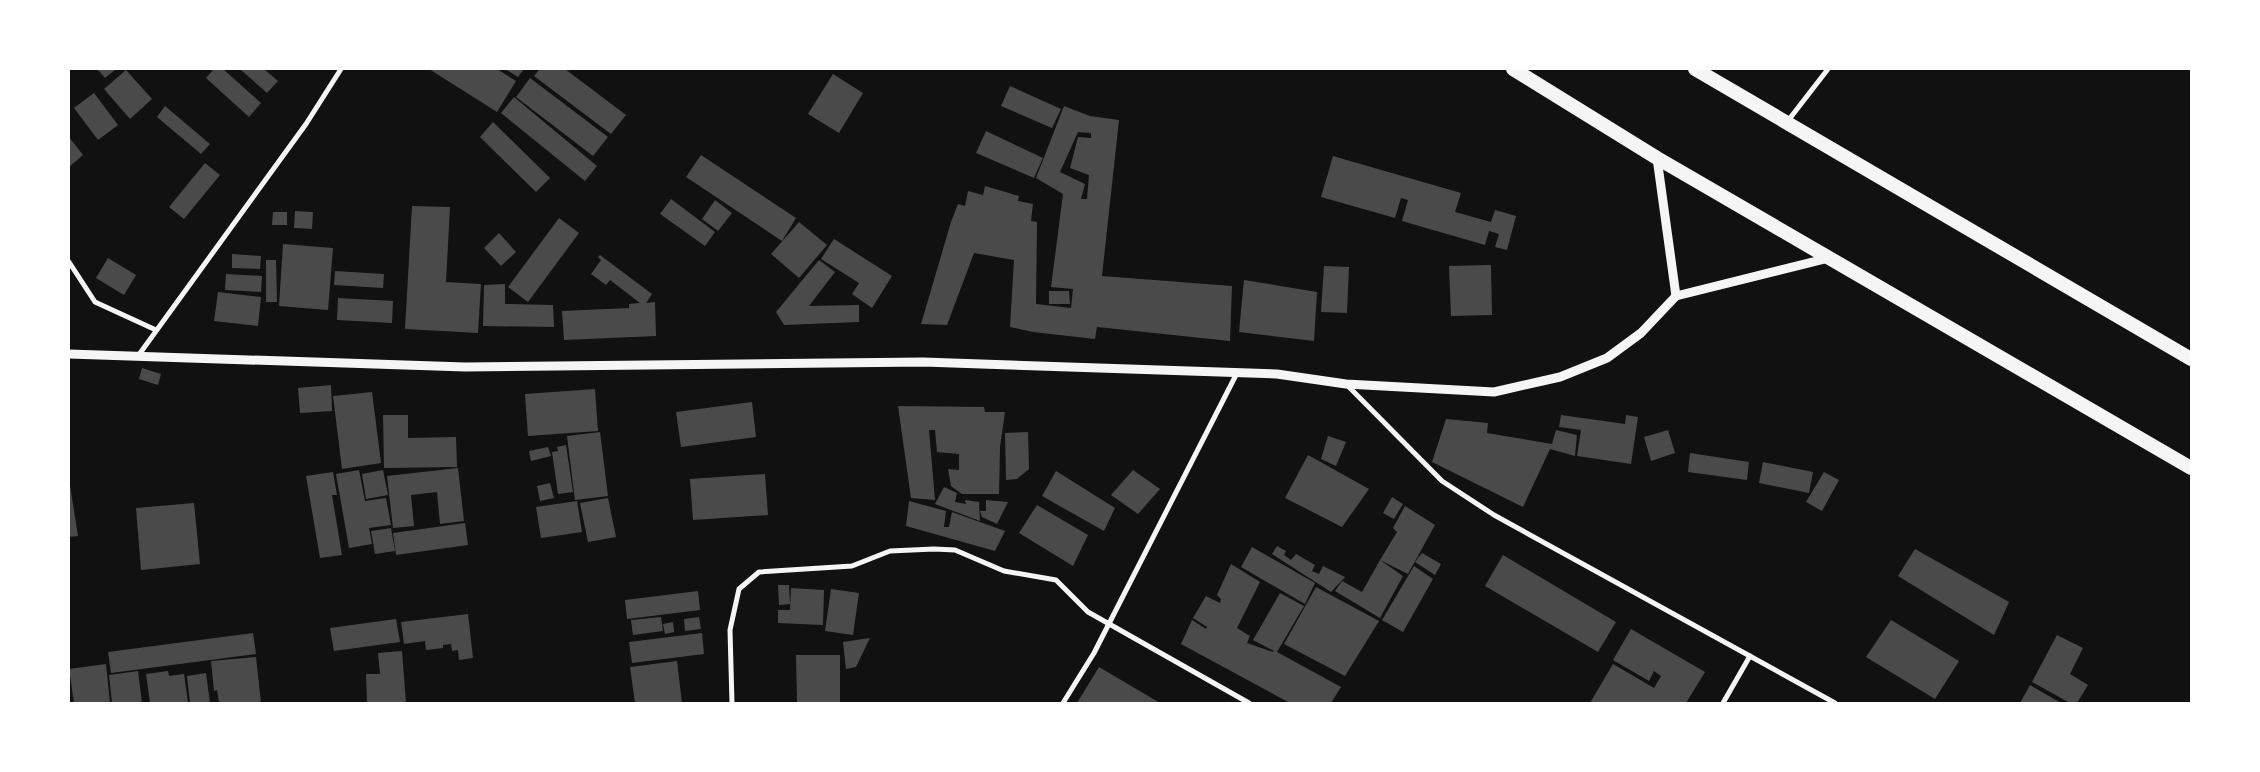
<svg xmlns="http://www.w3.org/2000/svg" width="2260" height="772" viewBox="0 0 2260 772" font-family="'Asap Condensed',sans-serif">
<rect width="100%" height="100%" fill="#111"/>
<g fill="#4a4a4a" fill-rule="evenodd">
<path d="M97,69H116L105,78Z"/>
<path d="M214,69H223L261,103L249,117L206,78Z"/>
<path d="M240,69H264L278,81L267,93Z"/>
<path d="M429,69H497L516,81L497,112Z"/>
<path d="M505,69H524L518,77Z"/>
<path d="M540,69H565L626,115L611,134L534,76Z"/>
<path d="M126,70L152,99L130,119L104,89Z"/>
<path d="M833,74L863,93L839,133L808,114Z"/>
<path d="M530,78L608,137L593,156L516,97Z"/>
<path d="M1010,86L1061,109L1052,128L1001,106Z"/>
<path d="M94,93L118,125L98,140L74,108Z"/>
<path d="M514,97L597,166L585,181L501,113Z"/>
<path d="M165,106L210,144L201,154L157,117Z"/>
<path d="M1064,106L1090,116L1119,120L1102,276L1232,286L1230,341L1097,327L1095,339L1033,332L1010,327L1014,260L974,253L947,325L921,324L951,222L958,204L965,206L968,191L983,195L985,186L1019,196L1018,201L1033,204L1031,221L1037,222L1036,304L1071,308L1073,289L1051,287L1063,194L1036,178ZM1078,132L1091,133V138L1078,137L1070,168L1089,175L1087,199H1081L1085,184L1060,172Z"/>
<path d="M493,122L550,178L536,192L480,137Z"/>
<path d="M986,131L1043,158L1034,178L976,153Z"/>
<path d="M69,137L83,155L69,167Z"/>
<path d="M701,155L796,218L782,241L686,177Z"/>
<path d="M1333,156L1461,193L1455,212L1491,222L1495,210L1516,216L1507,250L1495,247L1499,234L1489,231L1485,245L1402,221L1408,200L1401,198L1395,218L1321,197Z"/>
<path d="M205,163L220,175L184,219L169,207Z"/>
<path d="M671,199L715,232L705,246L660,214Z"/>
<path d="M715,200L732,213L718,231L702,219Z"/>
<path d="M412,206L450,207L446,282L481,284L478,333L405,329Z"/>
<path d="M295,211L313,212L312,229L294,228Z"/>
<path d="M273,212H287V225H272Z"/>
<path d="M559,218L579,233L528,302L508,287Z"/>
<path d="M799,222L827,245L799,278L771,254Z"/>
<path d="M499,233L516,252L501,266L484,248Z"/>
<path d="M834,239L892,276L872,308L852,294L859,283L821,259Z"/>
<path d="M283,244L333,248L328,310L279,306Z"/>
<path d="M232,254L261,256L260,269L232,268Z"/>
<path d="M600,255L652,294L646,303L655,302L656,336L564,340L562,311L629,308V304L640,303L610,280L606,285L591,274L601,260L598,257Z"/>
<path d="M108,258L136,275L124,295L96,278Z"/>
<path d="M266,260H276L277,302H266Z"/>
<path d="M819,260L835,272L809,306L859,305V322L784,325L776,312Z"/>
<path d="M1491,265L1492,315L1451,316L1449,266Z"/>
<path d="M1324,266L1349,267L1347,313L1321,312Z"/>
<path d="M335,271L384,274L383,288L334,285Z"/>
<path d="M226,274L262,276L261,292L225,290Z"/>
<path d="M1244,280L1317,292L1314,341L1239,332Z"/>
<path d="M505,284V304L553,305L554,327L483,326L484,285Z"/>
<path d="M1049,291H1069L1070,304H1049Z"/>
<path d="M218,292L261,297L258,326L214,321Z"/>
<path d="M338,298L393,301L392,323L337,320Z"/>
<path d="M142,368L161,374L158,385L139,379Z"/>
<path d="M331,385L332,411L300,413L298,388Z"/>
<path d="M595,389L598,431L528,436L525,394Z"/>
<path d="M372,392L381,463L342,469L333,396Z"/>
<path d="M752,402L756,437L681,447L676,412Z"/>
<path d="M898,406L984,407L985,412H1005L1000,447L999,494H962L951,486L948,469L959,470V454L937,452L935,430H929L935,500L911,498Z"/>
<path d="M383,415H408V438L456,437L457,467L384,468Z"/>
<path d="M1561,415L1625,424L1626,415L1638,417L1631,464L1577,456L1581,430L1559,427Z"/>
<path d="M1446,419L1488,423L1487,433L1552,444L1556,430L1577,435L1575,456L1550,449L1523,507L1432,462Z"/>
<path d="M1668,430L1675,453L1651,461L1644,437Z"/>
<path d="M600,432L608,496L575,500L567,436Z"/>
<path d="M1028,432L1029,469L1017,479L1006,480L1005,433Z"/>
<path d="M1328,436L1346,442L1336,466L1321,459Z"/>
<path d="M566,445L573,492L558,494L552,452L558,451L557,447Z"/>
<path d="M548,447L551,456L531,461L529,451Z"/>
<path d="M1690,453L1749,462L1747,480L1688,472Z"/>
<path d="M1308,455L1369,489L1342,527L1285,498Z"/>
<path d="M1763,462L1813,472L1809,493L1759,483Z"/>
<path d="M458,468L464,521L440,524L437,492L411,495L414,526L393,528L387,476Z"/>
<path d="M359,470L365,501L386,498L391,525L369,528L372,544L349,548L336,474Z"/>
<path d="M383,470L388,495L366,499L362,474Z"/>
<path d="M1133,470L1160,489L1138,514L1111,495Z"/>
<path d="M1056,471L1115,508L1104,531L1042,496Z"/>
<path d="M333,472L337,495H332L342,555L320,558L306,476Z"/>
<path d="M1824,472L1839,480L1822,511L1806,502Z"/>
<path d="M765,474L768,515L693,520L690,479Z"/>
<path d="M69,479L78,536L69,537Z"/>
<path d="M550,483L554,498L540,501L537,486Z"/>
<path d="M944,487L957,493L955,502L966,504L965,500L979,502L980,521L935,504Z"/>
<path d="M1392,497L1403,504L1394,519L1383,513Z"/>
<path d="M608,498L616,537L588,542L580,503Z"/>
<path d="M986,500L1008,502L997,524L982,517L980,511H986Z"/>
<path d="M577,501L582,532L541,538L536,507Z"/>
<path d="M909,501L946,511L944,527H949L952,512L1005,531L995,551L906,526Z"/>
<path d="M194,503L200,564L141,570L136,508Z"/>
<path d="M1037,505L1088,535L1073,566L1019,533Z"/>
<path d="M1405,506L1435,525L1408,574L1380,560L1403,576L1380,618L1335,591L1342,581L1362,592L1380,560L1397,532L1393,528Z"/>
<path d="M465,523L468,545L396,555L393,533Z"/>
<path d="M391,528L395,551L375,554L371,531Z"/>
<path d="M1277,546L1286,551L1284,555L1291,560L1296,554L1315,565L1312,571L1319,574L1323,566L1345,577L1331,592L1272,554Z"/>
<path d="M1252,547L1315,583L1305,604L1241,567Z"/>
<path d="M1915,549L2009,602L1994,635L1898,576Z"/>
<path d="M1422,553L1441,564L1435,575L1415,562Z"/>
<path d="M1503,555L1616,622L1598,652L1485,586Z"/>
<path d="M1231,564L1260,582L1237,628L1250,636L1247,643L1273,652L1274,651L1253,640L1280,593L1304,606L1277,652L1341,687L1331,703H1290L1181,644L1192,620L1206,629L1207,627L1193,618L1206,596L1220,603L1221,599L1217,595Z"/>
<path d="M1414,566L1433,579L1403,632L1382,620Z"/>
<path d="M778,585H789L790,604L779,605Z"/>
<path d="M1316,587L1379,621L1345,676L1284,644Z"/>
<path d="M791,588L824,590L823,625L778,623V610H790Z"/>
<path d="M831,589L859,593L853,635L825,631Z"/>
<path d="M698,591L700,610L627,619L625,600Z"/>
<path d="M468,614L473,658L459,660L458,650L452,651L451,644L443,645V648L426,650L425,641L404,644L401,622Z"/>
<path d="M661,617L663,631L633,635L631,620Z"/>
<path d="M699,617L701,629L685,631L684,619Z"/>
<path d="M396,619L400,642L334,651L330,628Z"/>
<path d="M1891,620L1959,661L1935,699L1866,657Z"/>
<path d="M673,622L674,632L665,634L663,624Z"/>
<path d="M1631,629L1705,672L1686,703H1590L1613,664L1654,688L1661,676L1654,671L1649,681L1613,660Z"/>
<path d="M253,633L256,654L111,673L108,652Z"/>
<path d="M702,633L704,654L632,663L629,642Z"/>
<path d="M2057,635L2083,648L2070,674L2088,685L2077,703H2070L2032,682Z"/>
<path d="M870,638L856,667L846,669L843,642Z"/>
<path d="M402,651L406,703H367L366,674H380L378,653Z"/>
<path d="M796,655H840V703H797Z"/>
<path d="M256,657L261,703H219L217,690L214,691L211,661Z"/>
<path d="M677,661L682,703H635L630,667Z"/>
<path d="M106,664L110,703H74L69,669Z"/>
<path d="M1099,667L1160,703H1077Z"/>
<path d="M138,671L142,703H112L109,675Z"/>
<path d="M168,671L169,676L184,674L188,703H150L146,674Z"/>
<path d="M206,673L210,703H190L187,676Z"/>
<path d="M2030,685L2061,703H2020Z"/>
</g>
<g fill="none" stroke-linecap="round" stroke-linejoin="round">
<g stroke="#f5f5f5" stroke-width="5">
<path d="M1787,122L1828,69"/>
<path d="M69,262L95,302L156,330"/>
<path d="M138,356L306,124L341,69"/>
<path d="M1347,385L1442,481L1494,515L1835,703"/>
<path d="M732,703L730,630L739,589L759,572L852,566L890,551L934,549L955,550L1004,571L1056,580L1088,612L1249,703"/>
<path d="M1063,703L1094,653L1237,373"/>
<path d="M1723,703L1750,656"/>
</g>
<g stroke="#f5f5f5" stroke-width="9">
<path d="M1657,158L1676,296"/>
<path d="M69,354L465,367L923,362L1277,374L1346,384L1494,392L1560,377L1607,358L1641,333L1676,296L1829,258"/>
</g>
<g stroke="#f5f5f5" stroke-width="14">
<path d="M1513,69L1657,158L2191,468"/>
<path d="M1695,69L2191,359"/>
</g>
</g>
<rect width="2260" height="772" fill="none" stroke="#ffffff" stroke-width="140"/>
</svg>
